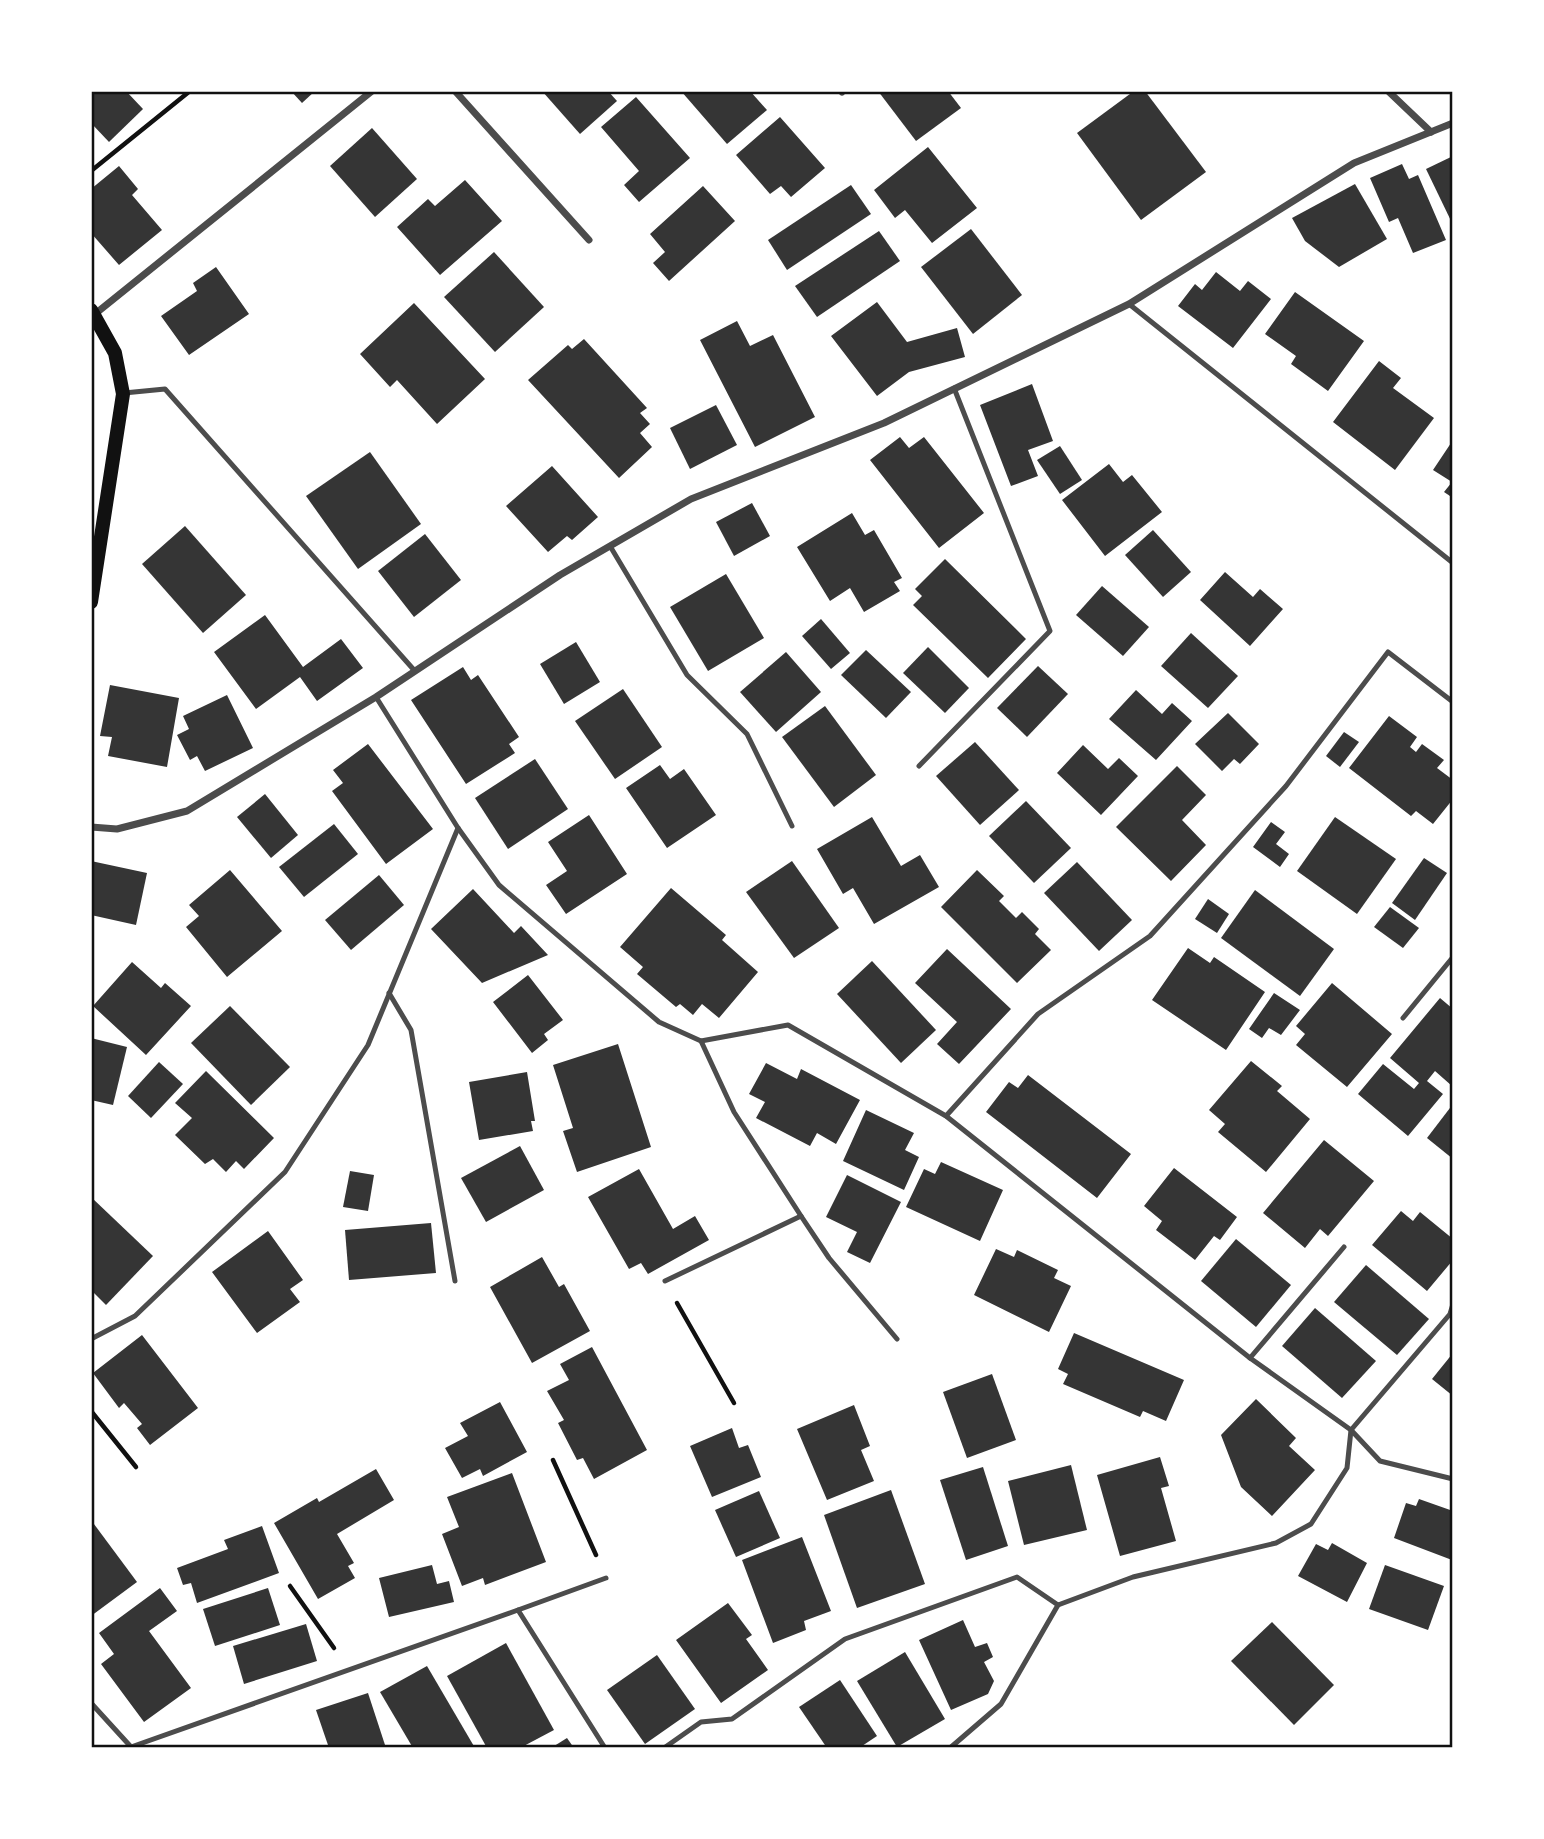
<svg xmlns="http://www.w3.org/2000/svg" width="1544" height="1839" viewBox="0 0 1544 1839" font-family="'DM Sans',sans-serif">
<rect width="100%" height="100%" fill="#fff"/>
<g fill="#353535">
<path d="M91,91H126L143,109L109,142L91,123Z"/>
<path d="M291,91H315L302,103Z"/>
<path d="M542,91H608L617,101L580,134Z"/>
<path d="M681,91H750L767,110L727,144Z"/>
<path d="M878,91H948L961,108L916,141Z"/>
<path d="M1134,91H1145L1206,172L1141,220L1077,133Z"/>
<path d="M636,97L690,158L639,202L624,185L639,171L601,127Z"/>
<path d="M780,117L825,168L791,197L781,186L770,194L736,155Z"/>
<path d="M372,128L417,179L375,217L330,166Z"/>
<path d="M928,147L977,208L932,243L905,210L895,218L874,190Z"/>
<path d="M1453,156V225L1426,169Z"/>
<path d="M1402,164L1409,179L1418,175L1446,240L1413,253L1398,218L1389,222L1370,178Z"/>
<path d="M119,166L138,189L132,195L162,230L119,265L91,233V189Z"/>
<path d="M465,180L502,221L440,275L397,227L428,199L435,206Z"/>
<path d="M1355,184L1387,239L1339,267L1305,241L1292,218Z"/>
<path d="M851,185L871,214L787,270L768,240Z"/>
<path d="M703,186L735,221L669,281L653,263L665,252L650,234Z"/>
<path d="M971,229L1022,295L973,334L921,267Z"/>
<path d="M879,231L900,261L817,317L795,286Z"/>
<path d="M494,252L544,307L495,352L444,297Z"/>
<path d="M216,267L249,314L189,355L161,316L197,291L193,283Z"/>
<path d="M1216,272L1240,291L1248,281L1271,299L1233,348L1178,306L1195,284L1202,290Z"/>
<path d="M1295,292L1364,341L1328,391L1291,364L1296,356L1265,334Z"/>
<path d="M877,302L907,342L957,328L965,357L909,372L877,396L831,336Z"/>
<path d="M414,303L485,379L437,424L397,380L390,387L360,354Z"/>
<path d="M737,321L750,346L773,335L815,417L755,447L700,340Z"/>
<path d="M584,339L647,408L640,413L650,424L640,433L652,447L619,478L528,380L568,345L572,349Z"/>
<path d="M1379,361L1401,378L1393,388L1434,418L1395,470L1333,422Z"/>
<path d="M1032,384L1053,441L1028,450L1038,476L1011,486L980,405Z"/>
<path d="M716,405L737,445L690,469L670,428Z"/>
<path d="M900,437L909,448L924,437L984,513L939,548L870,460Z"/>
<path d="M1453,440V498L1444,492L1452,482L1433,470Z"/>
<path d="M1060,446L1082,480L1060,494L1037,460Z"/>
<path d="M370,452L421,524L358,569L306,496Z"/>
<path d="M1109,464L1123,482L1132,475L1162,512L1105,556L1062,500Z"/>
<path d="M552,466L598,517L572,540L567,536L548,552L506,506Z"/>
<path d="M752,503L770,536L734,556L716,522Z"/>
<path d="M852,513L865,535L874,530L902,578L894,582L900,591L864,612L850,588L830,601L797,547Z"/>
<path d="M185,526L246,595L203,633L142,564Z"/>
<path d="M1153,530L1191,572L1163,597L1125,555Z"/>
<path d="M425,534L461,580L414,617L378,571Z"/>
<path d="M945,559L1026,639L988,678L913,605L922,596L915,589Z"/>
<path d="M1225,572L1253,597L1260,589L1283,609L1250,646L1200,600Z"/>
<path d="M726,574L764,638L708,671L670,607Z"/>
<path d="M1102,586L1149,627L1123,656L1076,615Z"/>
<path d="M265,615L303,667L341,639L363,668L317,701L300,677L256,709L214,652Z"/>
<path d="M821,619L850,653L831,669L802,636Z"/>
<path d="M1191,633L1238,676L1208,708L1161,666Z"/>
<path d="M576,642L600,682L564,704L540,664Z"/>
<path d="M928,647L969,688L945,713L903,673Z"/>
<path d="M866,650L911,692L886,718L841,675Z"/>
<path d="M786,652L821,692L776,732L740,692Z"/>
<path d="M1038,666L1068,694L1027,737L997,708Z"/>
<path d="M463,667L471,680L478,675L519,737L509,744L515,753L466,784L411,700Z"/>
<path d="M110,685L179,698L167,767L108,756L112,737L100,736Z"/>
<path d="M623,689L662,747L615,779L575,721Z"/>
<path d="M1136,690L1162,714L1172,703L1192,721L1156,760L1109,719Z"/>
<path d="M227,695L253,748L205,771L197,756L190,760L177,735L189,729L183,716Z"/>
<path d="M825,706L876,775L834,807L782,737Z"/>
<path d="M1228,713L1259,744L1240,764L1234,759L1222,771L1195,744Z"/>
<path d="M1389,716L1417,737L1410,747L1416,752L1422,744L1444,760L1437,768L1453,780V799L1433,824L1416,811L1411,816L1349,768Z"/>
<path d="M1344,732L1359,742L1340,767L1326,756Z"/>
<path d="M975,742L1019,790L980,825L936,776Z"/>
<path d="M368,744L433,829L386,864L332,791L343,783L333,770Z"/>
<path d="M1083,745L1108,769L1119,758L1138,776L1101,815L1057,773Z"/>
<path d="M535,759L568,809L508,849L475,798Z"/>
<path d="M660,765L670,779L684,769L716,815L667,848L626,788Z"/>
<path d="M1177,766L1206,795L1182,820L1206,845L1171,881L1116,827Z"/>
<path d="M265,794L298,835L271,858L237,817Z"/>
<path d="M1026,801L1071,848L1034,883L989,836Z"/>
<path d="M589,815L627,874L566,914L546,885L567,871L548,842Z"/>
<path d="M872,817L901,866L920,855L939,887L874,924L853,888L843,894L817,849Z"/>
<path d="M1335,817L1396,859L1357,914L1297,871Z"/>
<path d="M1271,822L1285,832L1276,844L1289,854L1280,867L1253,847Z"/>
<path d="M334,824L358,854L304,897L279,867Z"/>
<path d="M1424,858L1447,873L1415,920L1392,903Z"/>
<path d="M91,861L147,873L136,925L91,915Z"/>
<path d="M792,861L839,928L794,958L746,892Z"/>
<path d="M1077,862L1132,920L1099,951L1044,893Z"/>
<path d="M230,870L282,931L227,977L186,927L199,916L189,905Z"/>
<path d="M977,870L1004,896L999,901L1016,918L1022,912L1039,929L1035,934L1051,950L1017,983L941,907Z"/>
<path d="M379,875L404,905L351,950L325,920Z"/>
<path d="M671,888L726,935L722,940L758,972L719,1018L702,1004L693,1015L680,1004L676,1007L637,974L643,967L620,947Z"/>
<path d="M473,889L514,933L521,926L548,955L482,983L431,929Z"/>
<path d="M1255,890L1334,949L1300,996L1221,938Z"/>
<path d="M1208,899L1229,914L1217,933L1195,919Z"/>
<path d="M1390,907L1419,928L1403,948L1374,927Z"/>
<path d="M1188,948L1210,963L1214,957L1265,992L1226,1050L1152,1000Z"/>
<path d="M947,949L1011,1009L959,1064L937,1044L957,1022L915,983Z"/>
<path d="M872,961L936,1030L901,1063L837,994Z"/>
<path d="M132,962L161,988L165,983L191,1006L146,1055L93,1006Z"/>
<path d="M528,975L563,1020L544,1034L548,1040L532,1053L493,1002Z"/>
<path d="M1332,983L1392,1034L1347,1087L1296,1045L1305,1034L1296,1026Z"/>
<path d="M1274,993L1300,1010L1281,1035L1269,1028L1262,1038L1249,1029Z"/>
<path d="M1440,998L1453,1009V1084L1452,1086L1435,1071L1427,1081L1443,1094L1408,1136L1358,1094L1383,1064L1414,1089L1419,1083L1390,1058Z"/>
<path d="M230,1006L290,1067L251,1105L191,1043Z"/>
<path d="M91,1038L127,1047L113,1105L91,1100Z"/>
<path d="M618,1044L651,1147L577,1172L563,1131L573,1128L553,1065Z"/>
<path d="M1251,1061L1282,1086L1277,1091L1310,1119L1266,1172L1218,1132L1225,1124L1209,1110Z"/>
<path d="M159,1062L183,1084L151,1118L128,1096Z"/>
<path d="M766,1063L797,1079L801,1069L860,1100L836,1144L817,1133L810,1146L756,1118L765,1102L749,1094Z"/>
<path d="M206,1071L274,1138L244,1169L236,1161L226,1172L213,1159L205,1164L175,1135L192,1118L175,1103Z"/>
<path d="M527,1072L535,1121H531L533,1131L479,1140L469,1082Z"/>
<path d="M1028,1075L1131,1154L1097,1198L986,1112L1009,1082L1018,1088Z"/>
<path d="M1453,1104V1159L1427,1138Z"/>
<path d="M866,1110L914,1133L905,1150L919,1157L904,1190L843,1161Z"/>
<path d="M1324,1140L1374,1181L1328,1236L1320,1229L1305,1248L1263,1213Z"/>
<path d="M520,1146L544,1190L486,1222L461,1178Z"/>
<path d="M941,1162L1003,1190L980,1241L906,1207L924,1169L935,1174Z"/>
<path d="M1174,1168L1237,1217L1220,1240L1214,1236L1195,1260L1156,1230L1162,1221L1144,1206Z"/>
<path d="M639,1169L673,1229L695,1216L709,1240L648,1274L641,1263L629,1269L588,1197Z"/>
<path d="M350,1171L374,1175L368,1211L343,1207Z"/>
<path d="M847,1175L901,1202L870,1263L847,1252L857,1232L826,1217Z"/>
<path d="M91,1197L153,1256L106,1305L91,1290Z"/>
<path d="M1401,1211L1413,1221L1420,1212L1453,1239V1260L1427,1291L1372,1245Z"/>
<path d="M431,1223L436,1273L349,1280L345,1230Z"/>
<path d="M268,1231L303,1280L290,1289L300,1302L257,1333L212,1272Z"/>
<path d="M1236,1239L1291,1285L1256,1327L1201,1281Z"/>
<path d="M996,1249L1014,1257L1017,1250L1058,1270L1054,1278L1071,1286L1049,1332L974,1295Z"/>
<path d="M542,1257L559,1287L564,1284L590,1331L532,1363L490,1287Z"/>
<path d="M1366,1265L1429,1319L1397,1355L1334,1302Z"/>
<path d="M1315,1308L1376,1361L1342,1398L1282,1346Z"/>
<path d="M1074,1333L1184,1380L1166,1421L1143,1411L1140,1417L1063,1384L1068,1374L1058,1369Z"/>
<path d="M142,1335L198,1408L150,1445L137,1428L142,1424L124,1403L119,1408L93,1373Z"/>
<path d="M592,1347L647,1450L594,1479L583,1458L577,1460L558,1423L564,1420L547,1391L569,1380L560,1364Z"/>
<path d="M1453,1353V1396L1432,1379Z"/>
<path d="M992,1374L1016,1440L967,1458L943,1392Z"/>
<path d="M1256,1399L1296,1438L1289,1446L1315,1470L1272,1516L1241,1487L1221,1435Z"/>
<path d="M500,1402L527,1452L483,1476L480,1469L462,1478L445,1448L468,1436L460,1423Z"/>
<path d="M854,1405L870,1446L861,1450L874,1481L827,1500L797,1429Z"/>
<path d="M732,1428L739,1448L748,1445L761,1477L712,1497L690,1446Z"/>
<path d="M1160,1457L1169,1486L1161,1488L1176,1541L1120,1556L1097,1475Z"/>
<path d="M1071,1465L1087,1530L1024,1545L1008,1481Z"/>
<path d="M983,1467L1008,1546L966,1560L940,1480Z"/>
<path d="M376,1469L394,1500L337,1534L354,1563L348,1566L355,1578L318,1599L274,1523L317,1498L319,1502Z"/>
<path d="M512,1473L546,1562L485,1585L483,1578L462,1586L442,1534L459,1527L447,1497Z"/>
<path d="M891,1490L925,1584L857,1608L824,1515Z"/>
<path d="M759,1491L780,1538L736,1557L715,1510Z"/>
<path d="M1419,1499L1453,1511L1452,1560L1394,1538L1406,1503L1416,1506Z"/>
<path d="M91,1520L137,1582L91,1616Z"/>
<path d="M262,1526L279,1573L197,1603L191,1583L183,1585L177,1568L228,1549L224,1540Z"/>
<path d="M802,1537L831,1611L804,1621L806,1630L773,1643L742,1560Z"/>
<path d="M1332,1543L1367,1563L1347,1602L1298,1576L1316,1544L1328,1550Z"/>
<path d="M432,1565L437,1584L449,1581L454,1602L389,1617L379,1578Z"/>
<path d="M1385,1565L1444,1586L1428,1630L1369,1609Z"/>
<path d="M160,1588L177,1611L149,1631L191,1688L144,1722L101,1664L114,1654L99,1633Z"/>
<path d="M268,1588L280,1625L215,1646L203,1609Z"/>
<path d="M728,1603L752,1635L746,1639L768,1670L721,1703L676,1640Z"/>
<path d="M963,1620L975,1647L987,1643L993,1657L984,1662L994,1681L988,1694L951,1710L919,1640Z"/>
<path d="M1272,1622L1334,1685L1294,1725L1231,1661Z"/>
<path d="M306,1624L317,1661L244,1684L233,1646Z"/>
<path d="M506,1643L554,1730L520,1748H487L447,1676Z"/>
<path d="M905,1652L945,1719L897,1747L857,1681Z"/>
<path d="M657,1655L695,1709L645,1744L607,1690Z"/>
<path d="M427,1666L475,1748H413L380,1692Z"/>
<path d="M840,1680L877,1736L859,1748H827L799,1707Z"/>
<path d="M368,1693L386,1748H329L316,1710Z"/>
<path d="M567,1738L574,1748H551Z"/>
</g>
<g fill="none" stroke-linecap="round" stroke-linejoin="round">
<g stroke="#111" stroke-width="4.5">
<path d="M91,171L190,91"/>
<path d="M677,1303L734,1403"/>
<path d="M91,1411L136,1467"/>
<path d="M553,1460L596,1555"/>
<path d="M290,1586L334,1648"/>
</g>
<g stroke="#4c4c4c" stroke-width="5">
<path d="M1129,304L1453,563"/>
<path d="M124,393L165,389L414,670"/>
<path d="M610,546L687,675L747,734L792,826"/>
<path d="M376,697L458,828L499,885L659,1022L701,1041L788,1025L946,1116L1250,1358L1351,1430L1380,1461L1453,1479"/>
<path d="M919,766L1050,631L954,388"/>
<path d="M389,993L411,1030L455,1281"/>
<path d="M1403,1018L1453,957"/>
<path d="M701,1041L734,1112L801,1216L829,1258L897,1339"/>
<path d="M946,1116L1038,1014L1150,936L1286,786L1388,652L1453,702"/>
<path d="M665,1281L801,1216"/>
<path d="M91,1339L135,1316L285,1172L368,1045L458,828"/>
<path d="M1250,1358L1344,1247"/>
<path d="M518,1610L606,1578"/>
<path d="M91,1703L132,1748"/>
<path d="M131,1747L518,1610L605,1748"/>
<path d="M664,1748L701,1722L732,1719L845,1639L1017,1577L1058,1605L1133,1577L1276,1543L1311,1524L1347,1468L1351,1430L1450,1314L1453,1304"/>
<path d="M950,1748L1001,1704L1058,1605"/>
</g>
<g stroke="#4c4c4c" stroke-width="7">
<path d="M455,91L589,240"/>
<path d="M841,91L842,92"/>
<path d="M1388,91L1431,132"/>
<path d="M95,314L372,91"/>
<path d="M91,827L117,829L187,811L376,697L560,575L691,499L884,423L1129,304L1354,163L1453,123"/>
</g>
<path stroke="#111" stroke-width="14" d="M91,310L115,353L123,394L91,602"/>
</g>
<rect width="1544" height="1839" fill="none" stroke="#ffffff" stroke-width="186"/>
<rect x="93" y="93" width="1358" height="1653" fill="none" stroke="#111" stroke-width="2.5"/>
</svg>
